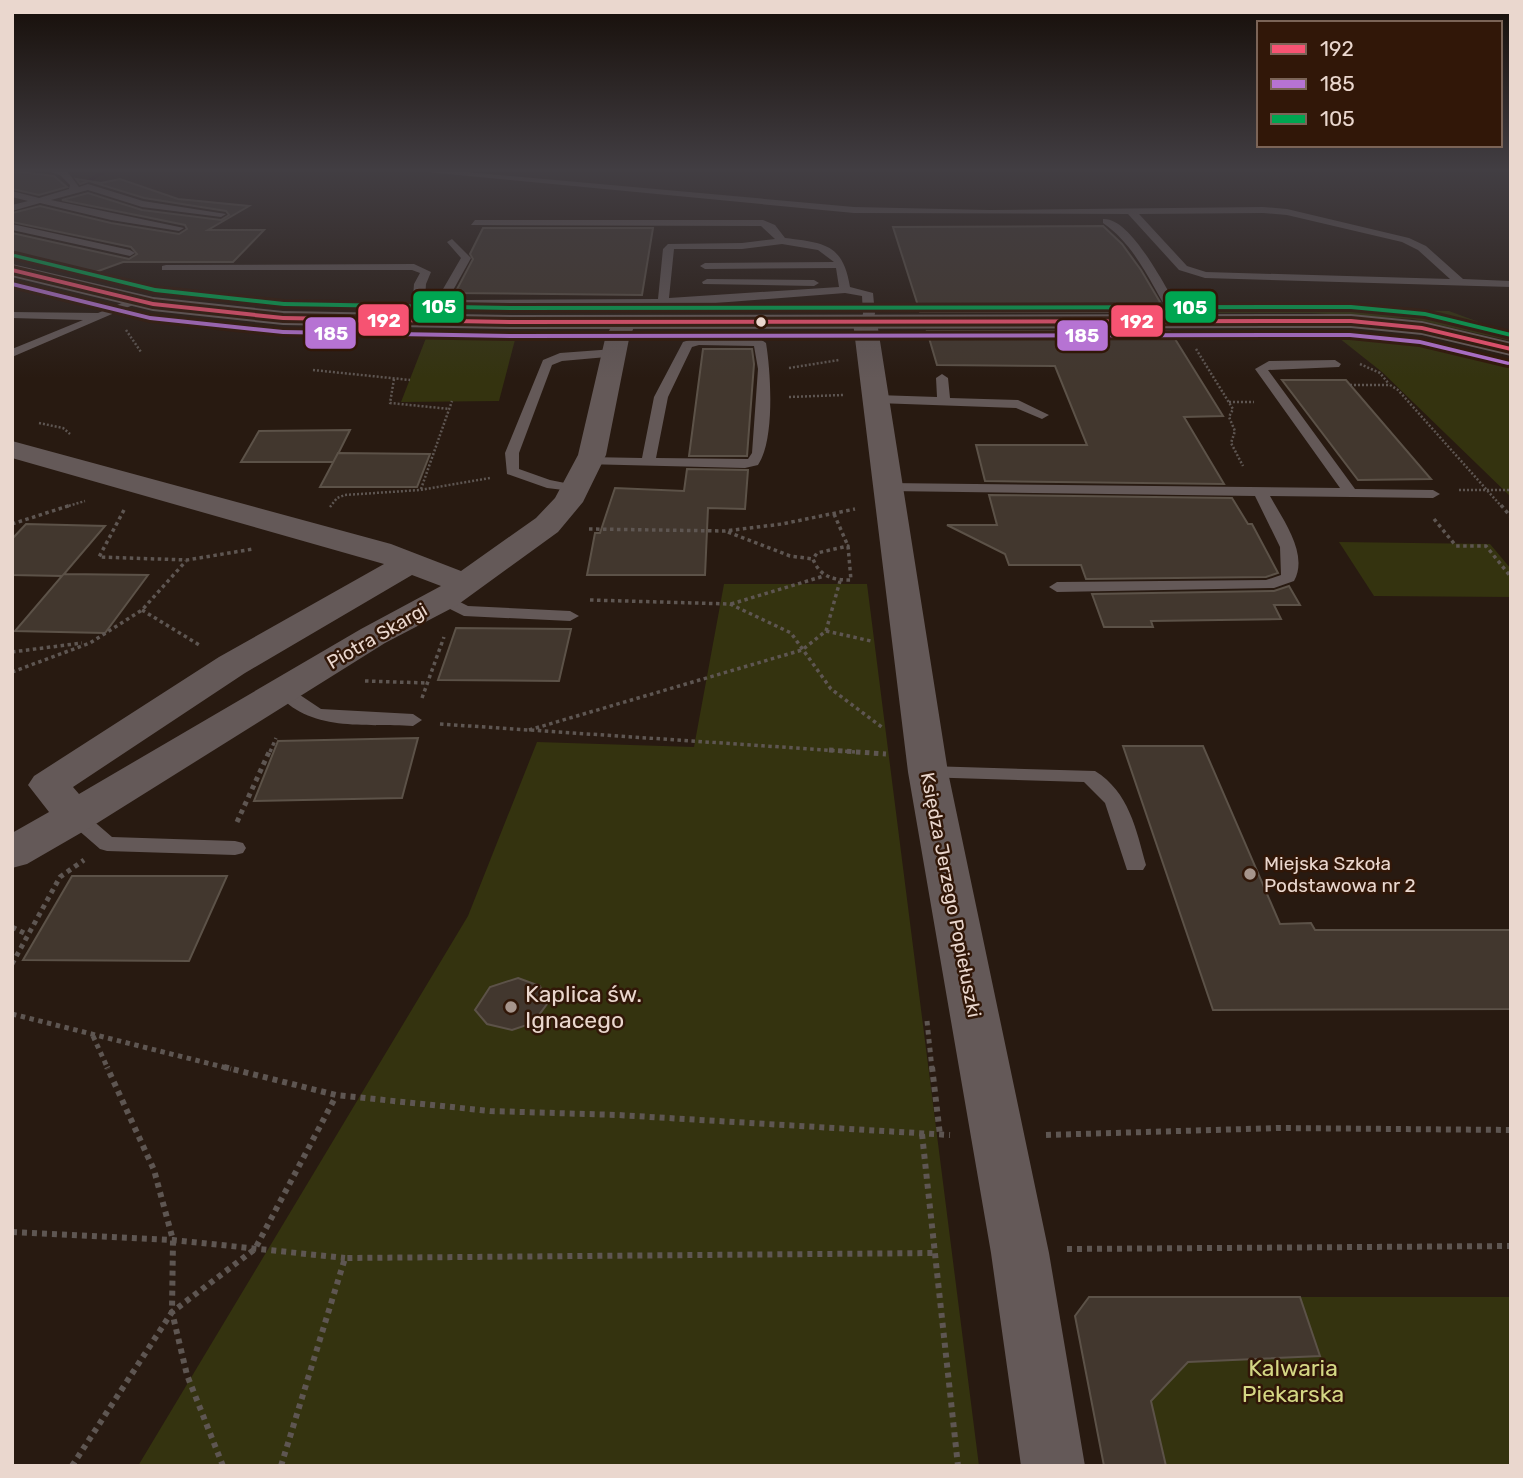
<svg xmlns="http://www.w3.org/2000/svg" width="1523" height="1478" viewBox="0 0 1523 1478" font-family="Rubik,sans-serif">
<rect width="100%" height="100%" fill="#281a11"/>
<g fill="#34330f">
<path d="M1185,307L1449,311L1511,334V341L1413,319L1311,313H1192Z"/>
<path d="M1329,330C1392,335 1451,345 1511,367V497L1382,372Z"/>
<path d="M516,336L499,401L401,402L426,338Z"/>
<path d="M1339,542L1490,544L1511,569V597L1374,596Z"/>
<path d="M724,584H867L979,1466H138L468,916L537,742L694,747Z"/>
<path d="M1089,1297H1511V1466H1104L1075,1316Z"/>
</g>
<g fill="none" stroke-linecap="round" stroke-linejoin="round">
<path fill="#240216" fill-rule="evenodd" d="M101,171H109L92,181L87,180Z"/>
</g>
<g fill="#42372e" stroke="#5c5248" stroke-width="2">
<path d="M12,171L54,176L67,187L39,195L12,189Z"/>
<path d="M76,179L101,183L120,179L178,199L249,206L208,230H264L233,262H123L93,273L12,254V233L129,259L137,254L131,247L12,222V213L40,206L111,223L179,234L187,229L185,225L62,200L88,193L142,210L221,220L229,215L226,211L144,198L89,181L80,184Z"/>
<path d="M1103,226L1122,244L1141,270L1163,307H1155L1158,312H920L893,227Z"/>
<path d="M483,228H653L642,295L455,293L473,259L470,254Z"/>
<path d="M927,331H1170L1223,416L1184,417L1224,484L985,481L976,445H1087L1055,366L937,365Z"/>
<path d="M703,349H752L754,364L747,456H689Z"/>
<path d="M1282,380H1346L1431,479L1358,480Z"/>
<path d="M350,430L334,462H241L259,431Z"/>
<path d="M338,453L430,454L417,487H320Z"/>
<path d="M687,469L748,470L745,509L708,508L705,575H587L595,533H600L615,488L684,491Z"/>
<path d="M989,495L1232,498L1248,524H1252L1278,573L1266,577L1086,579L1081,565H1009L1005,554L947,525H997Z"/>
<path d="M26,524L105,526L64,574L148,575L105,633L15,631L62,576L12,575V539Z"/>
<path d="M1289,586L1300,605H1274L1281,619L1151,621L1153,627H1104L1092,594L1274,591Z"/>
<path d="M456,628L571,629L559,681L438,680Z"/>
<path d="M418,738L402,798L254,801L278,741Z"/>
<path d="M1123,746H1203L1280,924L1311,923L1315,930H1511V1009L1213,1010Z"/>
<path d="M72,876H227L189,961L23,960Z"/>
<path d="M518,978L540,986L547,1004L533,1023L512,1030L487,1024L475,1010L490,987Z"/>
<path d="M1089,1297H1300L1320,1356L1188,1362L1151,1401L1166,1466H1104L1075,1316Z"/>
</g>
<g fill="none" stroke-linecap="round" stroke-linejoin="round">
<g stroke="#5e5652" stroke-width="2.5" stroke-dasharray="2 2" stroke-linecap="butt">
<path d="M126,330L141,352"/>
<path d="M1196,349L1233,409L1229,417L1235,431L1231,443L1243,466"/>
<path d="M1360,364L1380,373L1389,384"/>
<path d="M789,368L839,360"/>
<path d="M313,370L410,380"/>
<path d="M394,379L390,403L450,409"/>
<path d="M1350,385H1390L1398,390L1502,507"/>
<path d="M789,397L843,395"/>
<path d="M1229,402H1254"/>
<path d="M39,423L63,428L70,434"/>
<path d="M421,489L452,401"/>
<path d="M1459,490H1511"/>
<path d="M65,507L85,501"/>
<path d="M330,507L337,498L345,495L420,490L490,478"/>
</g>
<g stroke="#5e5652" stroke-width="3.5" stroke-dasharray="3.5 3.5" stroke-linecap="butt">
<path d="M1501,505L1511,517"/>
<path d="M124,510L99,557L187,560L253,549"/>
<path d="M834,514L848,546"/>
<path d="M1434,519L1456,546H1486L1511,577"/>
<path d="M12,524L71,505"/>
<path d="M589,529L725,531L782,524L855,509"/>
<path d="M728,532L790,556L813,559"/>
<path d="M848,546L851,580C833,580 820,577 813,559L817,553Z"/>
<path d="M590,600L730,604L791,633L831,689L883,728"/>
<path d="M731,604L824,576"/>
<path d="M142,610L201,646"/>
<path d="M826,631L871,641"/>
<path d="M12,652L82,643"/>
<path d="M12,672L90,643L142,610L186,561"/>
<path d="M365,681L427,683"/>
<path d="M422,698L444,637"/>
<path d="M440,724L855,752"/>
<path d="M529,730L802,650L826,631L840,581"/>
<path d="M270,752L276,738"/>
</g>
<g stroke="#5e5652" stroke-width="5" stroke-dasharray="4.5 4.5" stroke-linecap="butt">
<path d="M829,750L886,754"/>
<path d="M237,822L270,750"/>
<path d="M12,927L28,935"/>
<path d="M12,964L60,877L84,860"/>
<path d="M12,1014L231,1069"/>
<path d="M927,1021L932,1069"/>
<path d="M93,1036L108,1069"/>
</g>
<g stroke="#5e5652" stroke-width="6" stroke-dasharray="5 5" stroke-linecap="butt">
<path d="M224,1067L336,1095L490,1111L618,1115L950,1135"/>
<path d="M932,1067L940,1135"/>
<path d="M922,1134L958,1466"/>
<path d="M1046,1135L1280,1128L1511,1130"/>
<path d="M12,1232L173,1240L345,1258"/>
<path d="M1067,1249L1511,1246"/>
<path d="M72,1466L172,1312L173,1240L154,1170L107,1067"/>
<path d="M223,1466L187,1375L172,1312L255,1249L336,1096"/>
<path d="M281,1466L345,1258L937,1253"/>
</g>
<g fill="#645958" fill-rule="evenodd">
<path d="M47,171H67L79,187L88,184L143,201L226,214L221,217L142,207L88,190L51,200L184,228L179,231L111,220L40,203L12,211V205L28,201L12,197V191L39,198L69,189L70,185L60,175Z"/>
<path d="M417,171H456L854,207L990,210L1263,207L1287,209L1409,238L1426,246L1463,279L1511,281V287L1205,278L1179,270L1128,214L854,213ZM1263,213L1287,215L1402,242L1418,250L1450,279L1206,272L1187,266L1139,214Z"/>
<path d="M1103,219C1133,217 1170,297 1185,320L1183,322H1175C1152,288 1138,247 1103,223Z"/>
<path d="M763,220L775,225L785,238C825,243 843,244 850,287L873,293L875,314L869,324L859,322L863,314L862,296L845,293L703,304L561,306H466L439,296L461,258L447,242L452,239L471,258L451,294L467,300L658,299L663,249L668,244L742,243L775,239L761,226L471,225L475,220ZM782,244L818,250L834,262L705,263L700,266L705,269L836,268L839,287L669,298L674,249H742Z"/>
<path d="M12,224L130,250L135,253L130,256L12,230Z"/>
<path d="M166,265L414,264L431,272L426,284L425,299L401,323L395,320L413,298L414,284L420,273L412,270H162V266Z"/>
<path d="M707,279L814,280L819,283L814,286L703,284L702,282Z"/>
<path d="M136,297L140,298V302L12,357V349L83,320L12,318V312L98,313Z"/>
<path d="M698,337L760,339L766,343C771,373 775,440 758,465L745,468L583,464L581,461L588,457L642,458L654,397L683,342ZM699,345L754,346L758,369L752,453L748,459L656,458L668,397L692,347Z"/>
<path d="M614,349L618,350V356L562,361L552,365L519,453V469L550,480L580,486V492L547,488L507,474L505,453L543,360L560,353Z"/>
<path d="M1335,360L1341,364L1339,367L1268,370L1355,489L1433,490L1440,494L1433,498L1270,496C1283,520 1309,554 1294,581L1274,588L1057,592L1049,587L1057,582L1266,580L1281,575L1280,547L1255,496L888,491L881,487L888,483L1340,488L1255,369L1269,361Z"/>
<path d="M942,374L948,378L950,398L1018,400L1049,415L1042,419L1016,408L877,403L870,399L877,395L937,397L936,378Z"/>
<path d="M444,594L468,606L570,611L579,616L570,621L464,616L438,603L436,599Z"/>
<path d="M285,685L321,709L413,714L422,720L413,726C366,723 307,733 276,691Z"/>
<path d="M928,766L1095,771C1129,792 1136,829 1146,865L1143,870H1127L1105,803L1084,782L921,777L918,772L921,767Z"/>
<path d="M76,810L83,812L112,837L235,841L243,843L246,848L243,853L235,855L107,851L100,849L69,822L66,817L69,812Z"/>
</g>
<g fill="#645958" fill-rule="evenodd">
<path d="M624,315L632,317L636,322L629,339L606,455L583,502L558,532L456,606L385,643L91,827L27,864L12,868V833L49,812L28,785L34,776L219,657L384,564L12,458V441L391,544L461,571L536,518L555,498L578,455L605,339L616,317ZM412,575L441,586L361,629L79,794L73,787L245,673Z"/>
<path d="M865,315L873,317L877,322L948,772L1049,1253L1085,1466H1021L991,1253L908,772L853,322L857,317Z"/>
</g>
<path fill="#685b58" fill-rule="evenodd" d="M12,264L153,297L283,311L511,315L1351,314L1422,321L1511,342V356L1422,335L1351,328L511,329L283,325L153,311L12,277Z"/>
<g stroke="#311708" stroke-width="6">
<path id="bus-1" d="M12,268L153,302L283,316L511,320L1351,319L1422,326L1511,347V351L1422,330L1351,323L511,324L283,320L153,306L12,272Z"/>
</g>
<g stroke="#311708" stroke-width="6">
<path id="bus-2" d="M12,282L150,316L283,330L511,334L1350,333L1420,340L1510,362L1511,364L1508,365L1420,344L1350,337L511,338L283,334L150,320L12,286Z"/>
</g>
<g stroke="#311708" stroke-width="6">
<path id="bus-3" d="M15,254L155,288L284,302L511,306L1351,305L1425,312L1511,333V337L1425,316L1351,309L511,310L284,306L155,292L13,257V255Z"/>
</g>
<use href="#bus-1" fill="#f65372" fill-rule="evenodd"/>
<use href="#bus-2" fill="#b673d3" fill-rule="evenodd"/>
<use href="#bus-3" fill="#00a651" fill-rule="evenodd"/>
</g>
<linearGradient id="sky" x2="0" y2="1"><stop stop-color="#160e09"/><stop offset="0.45" stop-color="#423e43"/><stop offset="1" stop-color="#423e43" stop-opacity="0"/></linearGradient>
<rect width="1523" height="378" fill="url(#sky)"/>
<circle fill="#ead7ce" stroke="#311708" stroke-width="2.5" cx="761" cy="322" r="6"/>
<g fill="#a6958c" stroke="#311708" stroke-width="2.5">
<circle cx="1250" cy="874" r="7"/>
<circle cx="511" cy="1007" r="7"/>
</g>
<g text-anchor="middle" dominant-baseline="central" stroke-width="5" stroke-linejoin="round" paint-order="stroke">
<g font-size="19" fill="#ead7ce" stroke="#311708">
<text transform="translate(377 636) rotate(-30)">Piotra Skargi</text>
<text transform="translate(951 895) rotate(79)">Księdza Jerzego Popiełuszki</text>
</g>
<g font-size="19" fill="#ead7ce" stroke="#311708" text-anchor="start">
<text x="1264" y="863">Miejska Szkoła<tspan x="1264" dy="22">Podstawowa nr 2</tspan></text>
</g>
<g font-size="23" fill="#ead7ce" stroke="#311708" text-anchor="start">
<text x="525" y="994">Kaplica św.<tspan x="525" dy="26">Ignacego</tspan></text>
</g>
<g font-size="23" fill="#d4d784" stroke="#311708">
<text x="1293" y="1368">Kalwaria<tspan x="1293" dy="26">Piekarska</tspan></text>
</g>
</g>
<g stroke="#311708" stroke-width="2.5">
<rect x="412" y="290" width="53" height="34" rx="7" fill="#00a651"/>
<rect x="1164" y="290" width="53" height="34" rx="7" fill="#00a651"/>
<rect x="357" y="303" width="53" height="34" rx="7" fill="#f65372"/>
<rect x="1110" y="304" width="54" height="34" rx="7" fill="#f65372"/>
<rect x="304" y="316" width="53" height="34" rx="7" fill="#b673d3"/>
<rect x="1056" y="319" width="53" height="33" rx="7" fill="#b673d3"/>
</g>
<g font-size="19" text-anchor="middle" font-weight="bold" fill="#fff">
<text x="439" y="313">105</text>
<text x="1190" y="314">105</text>
<text x="384" y="327">192</text>
<text x="1137" y="328">192</text>
<text x="331" y="340">185</text>
<text x="1082" y="342">185</text>
</g>
<rect width="1523" height="1478" fill="none" stroke="#ead7ce" stroke-width="28"/>
<rect x="1257" y="21" width="245" height="126" fill="#311708" stroke="#7b6457" stroke-width="2"/>
<rect x="1271" y="44" width="35" height="10" fill="#f65372" stroke="#7b6457" stroke-width="2"/>
<text x="1320" y="56" font-size="21" fill="#ead7ce">192</text>
<rect x="1271" y="79" width="35" height="10" fill="#b673d3" stroke="#7b6457" stroke-width="2"/>
<text x="1320" y="91" font-size="21" fill="#ead7ce">185</text>
<rect x="1271" y="114" width="35" height="10" fill="#00a651" stroke="#7b6457" stroke-width="2"/>
<text x="1320" y="126" font-size="21" fill="#ead7ce">105</text>
</svg>
